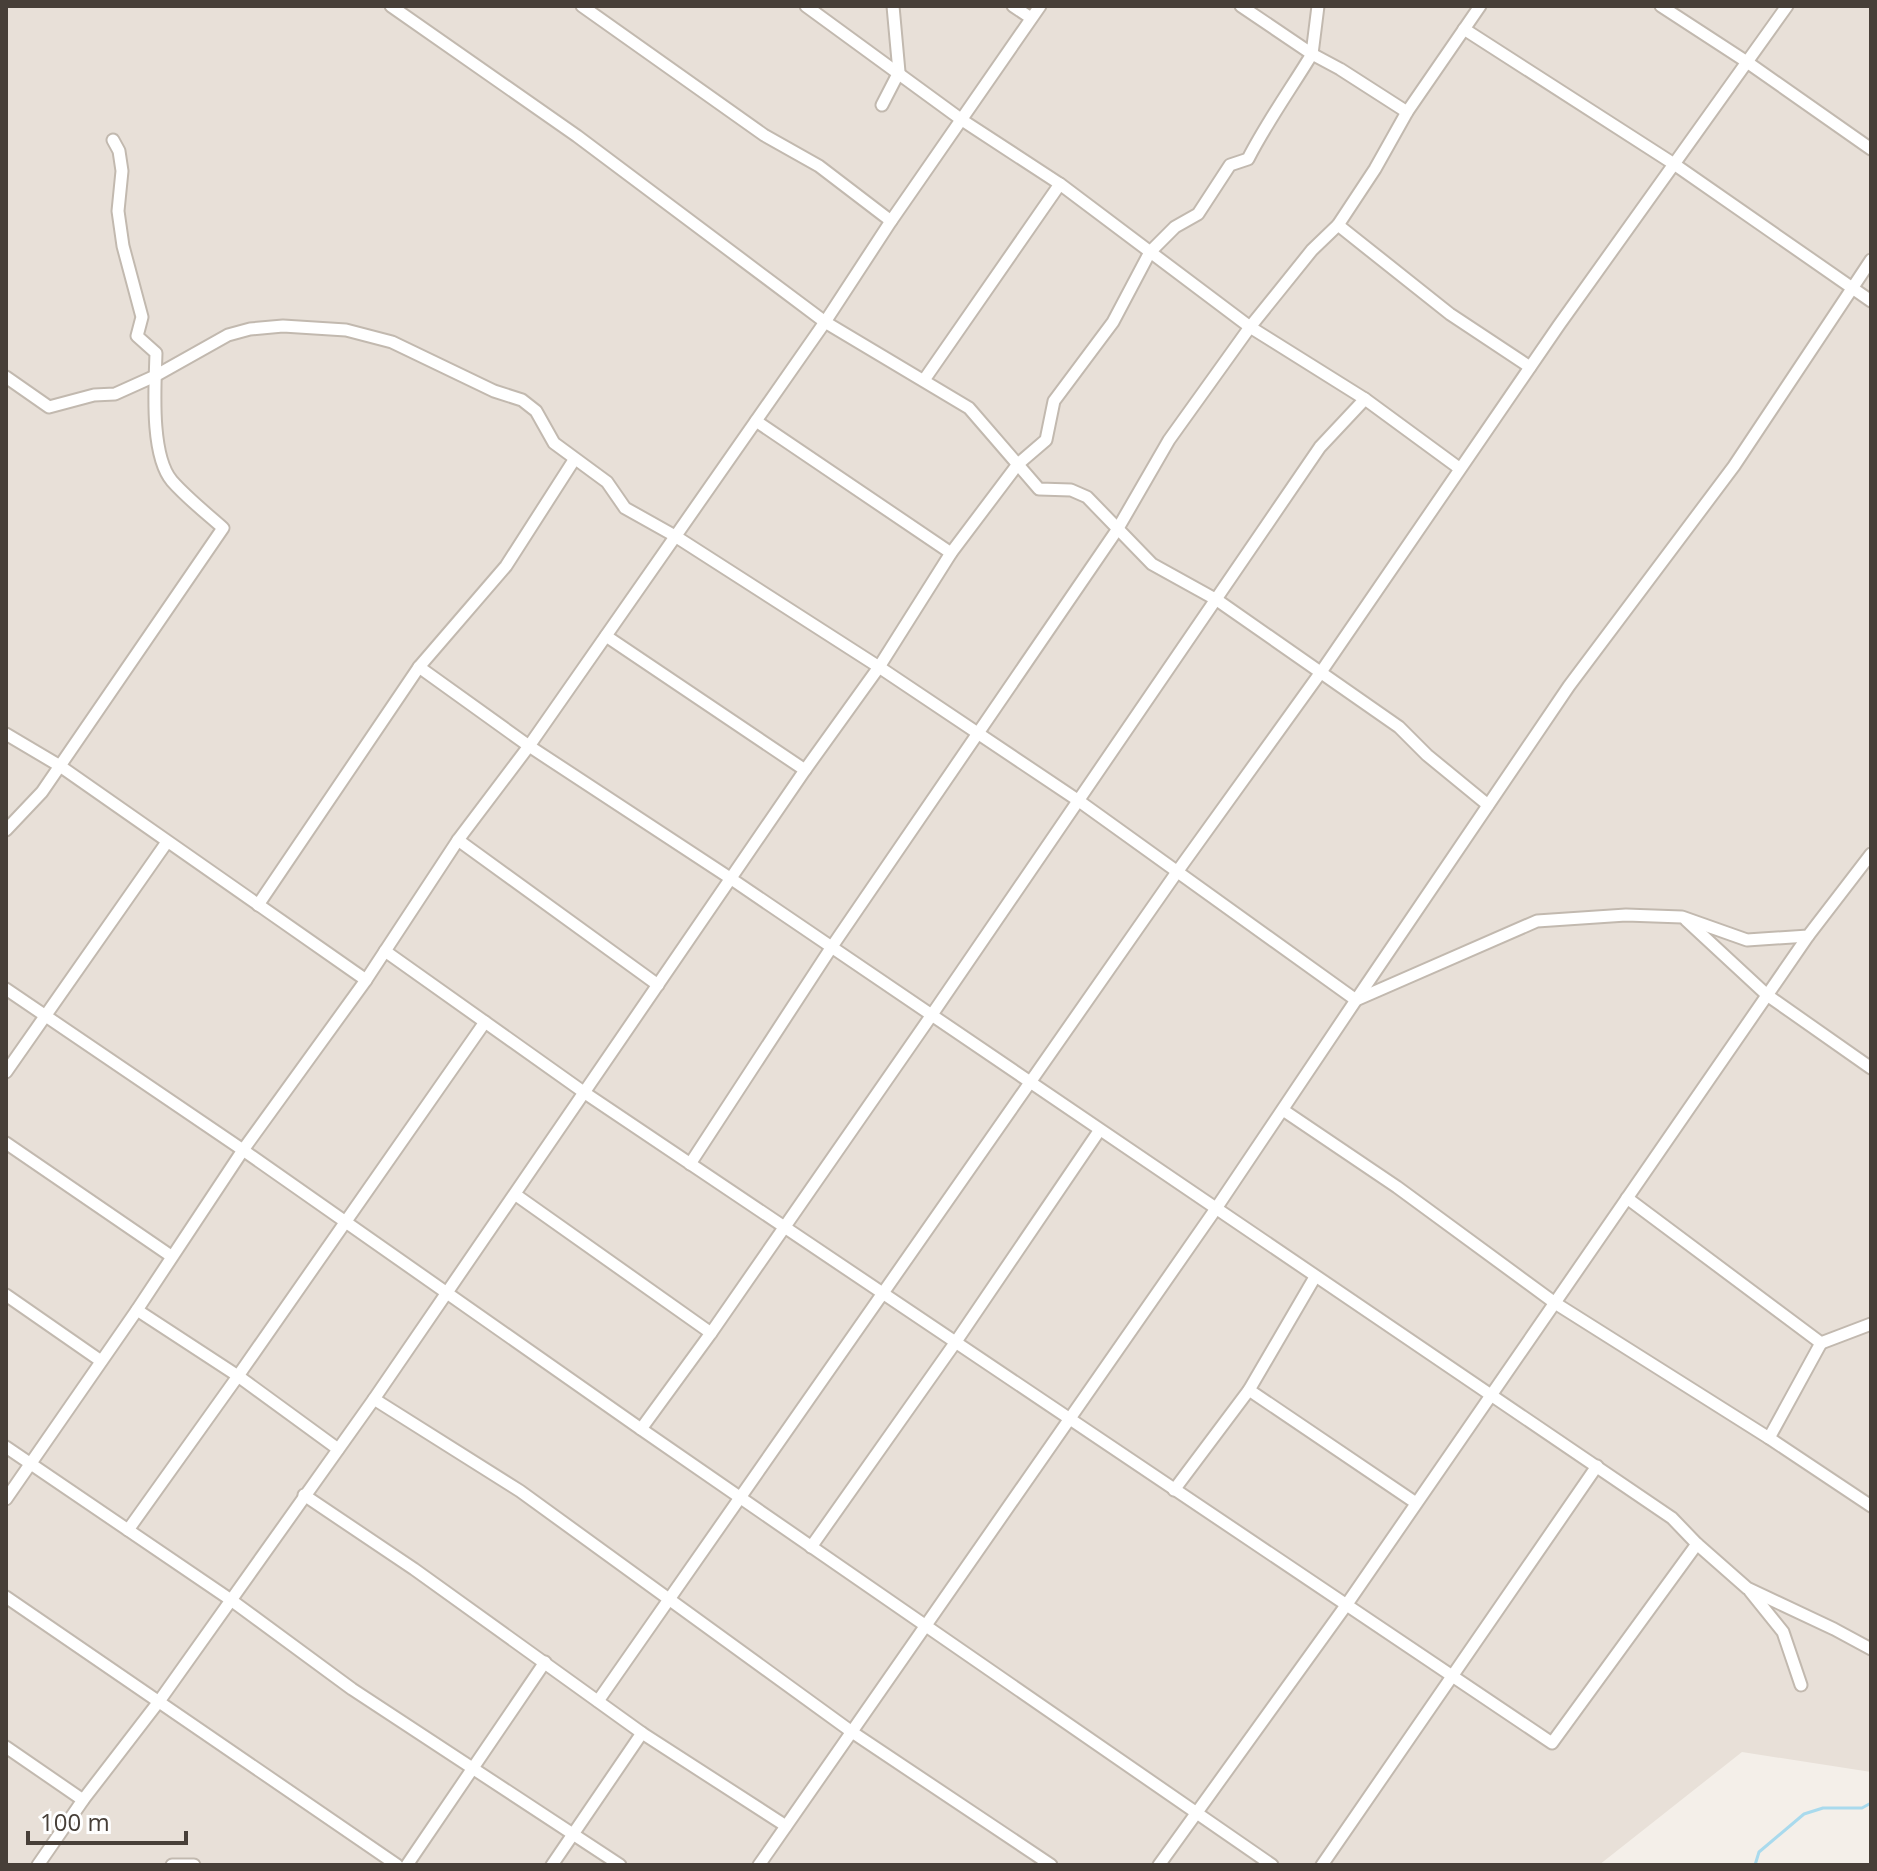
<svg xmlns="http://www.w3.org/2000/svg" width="1877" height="1871" viewBox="0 0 1877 1871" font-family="'Open Sans',sans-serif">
<rect width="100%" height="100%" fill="#f4efe9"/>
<path fill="#e8e0d8" d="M6,6H1871V1772L1742,1752L1599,1865H6Z"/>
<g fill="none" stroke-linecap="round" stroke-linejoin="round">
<path stroke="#a9daed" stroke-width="3" d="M1755,1865L1759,1852L1804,1814L1823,1808H1862L1871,1803"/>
<g stroke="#c2b9af" stroke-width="15">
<g id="street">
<path d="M391,6L577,136L825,322L969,408L1039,489L1071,490L1087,497L1152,564L1217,600L1399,727L1427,755L1488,805"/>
<path d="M582,6L764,135L819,166L891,221"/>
<path d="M806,6L962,120L1060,184L924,380"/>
<path d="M1013,6L1031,18"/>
<path d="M1241,6L1312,54L1318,6"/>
<path d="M1661,6L1747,62L1871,149"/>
<path d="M1464,29L1674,164L1871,301"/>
<path d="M882,105L899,72L893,6"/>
<path d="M1060,184L1250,327L1365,399"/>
<path d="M1338,225L1450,314L1530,367"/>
<path d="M6,377L49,407L94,395L115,394L155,376L228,335L250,329L283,326L346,330L392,342L494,391L522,400L536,411L554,443L607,482L625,508L675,536L879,667L1079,801L1356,1000L1569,686L1734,466L1871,260"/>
<path d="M756,421L951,553"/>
<path d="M606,636L805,770"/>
<path d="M419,667L529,746L730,878L1672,1518L1697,1544L1747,1588L1834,1629L1871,1649"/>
<path d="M6,734L60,766L366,980"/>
<path d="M6,830L42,792L223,528C206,513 187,498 172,481C150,455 155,386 156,353L137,336L142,317L123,246L118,211L122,171L119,151L113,140"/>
<path d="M458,840L658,985"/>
<path d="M258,905L419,667L506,566L574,460"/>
<path d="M1686,920L1767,995L1871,1068"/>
<path d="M385,951L585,1093L1552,1743L1697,1544"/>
<path d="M6,989L243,1150L641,1429L1272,1865"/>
<path d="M6,1072L167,842"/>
<path d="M1283,1110L1397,1187L1555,1303L1769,1438L1871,1506"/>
<path d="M6,1143L171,1256"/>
<path d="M690,1164L831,948L1117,530L1169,440L1250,327L1312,250L1338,225L1375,169L1407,112L1480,6"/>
<path d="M516,1195L711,1333"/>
<path d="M1627,1198L1821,1343L1871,1324"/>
<path d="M6,1295L101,1361"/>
<path d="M137,1310L238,1376L338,1449"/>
<path d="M1249,1390L1416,1503"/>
<path d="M374,1399L520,1491L852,1732L1051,1865"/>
<path d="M641,1429L711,1333L931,1016L1320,447L1365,399L1459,468"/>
<path d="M1769,1438L1821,1343"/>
<path d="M6,1447L231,1600L352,1689L620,1865"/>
<path d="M1174,1490L1249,1390L1315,1277"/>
<path d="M304,1495L414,1569L642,1733L786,1826"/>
<path d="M6,1499L137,1310L243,1150L366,980L458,840L529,746L825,322L891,221L1040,6"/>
<path d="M128,1530L238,1376L485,1022"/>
<path d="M811,1547L955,1343L1099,1131"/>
<path d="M1750,1591L1783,1632L1801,1685"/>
<path d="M6,1597L397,1865"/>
<path d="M598,1701L1177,872L1321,672L1559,325L1787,6"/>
<path d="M6,1747L83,1800"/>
<path d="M38,1865L83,1800L160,1700L374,1399L805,770L879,667L951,553L1018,464L1046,440L1054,401L1113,322L1150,252L1175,227L1198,214L1230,165L1248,159C1267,122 1290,90 1312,54L1340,69L1407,112"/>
<path d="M172,1865H194"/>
<path d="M407,1865L545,1662"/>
<path d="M552,1865L642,1733"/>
<path d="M759,1865L1215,1210L1356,1000L1537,921L1626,915L1682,917L1747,940L1808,936L1871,854"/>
<path d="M1159,1865L1347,1604L1808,936"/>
<path d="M1322,1865L1597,1466"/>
</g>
</g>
<use href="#street" stroke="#fff" stroke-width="11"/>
</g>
<rect width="1877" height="1871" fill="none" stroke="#473f38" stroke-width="16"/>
<path d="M28 1831v12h158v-12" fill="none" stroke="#473f38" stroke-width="4"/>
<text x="40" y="1831" font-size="24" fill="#473f38" stroke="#ffffff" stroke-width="6" paint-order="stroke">100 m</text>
</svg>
